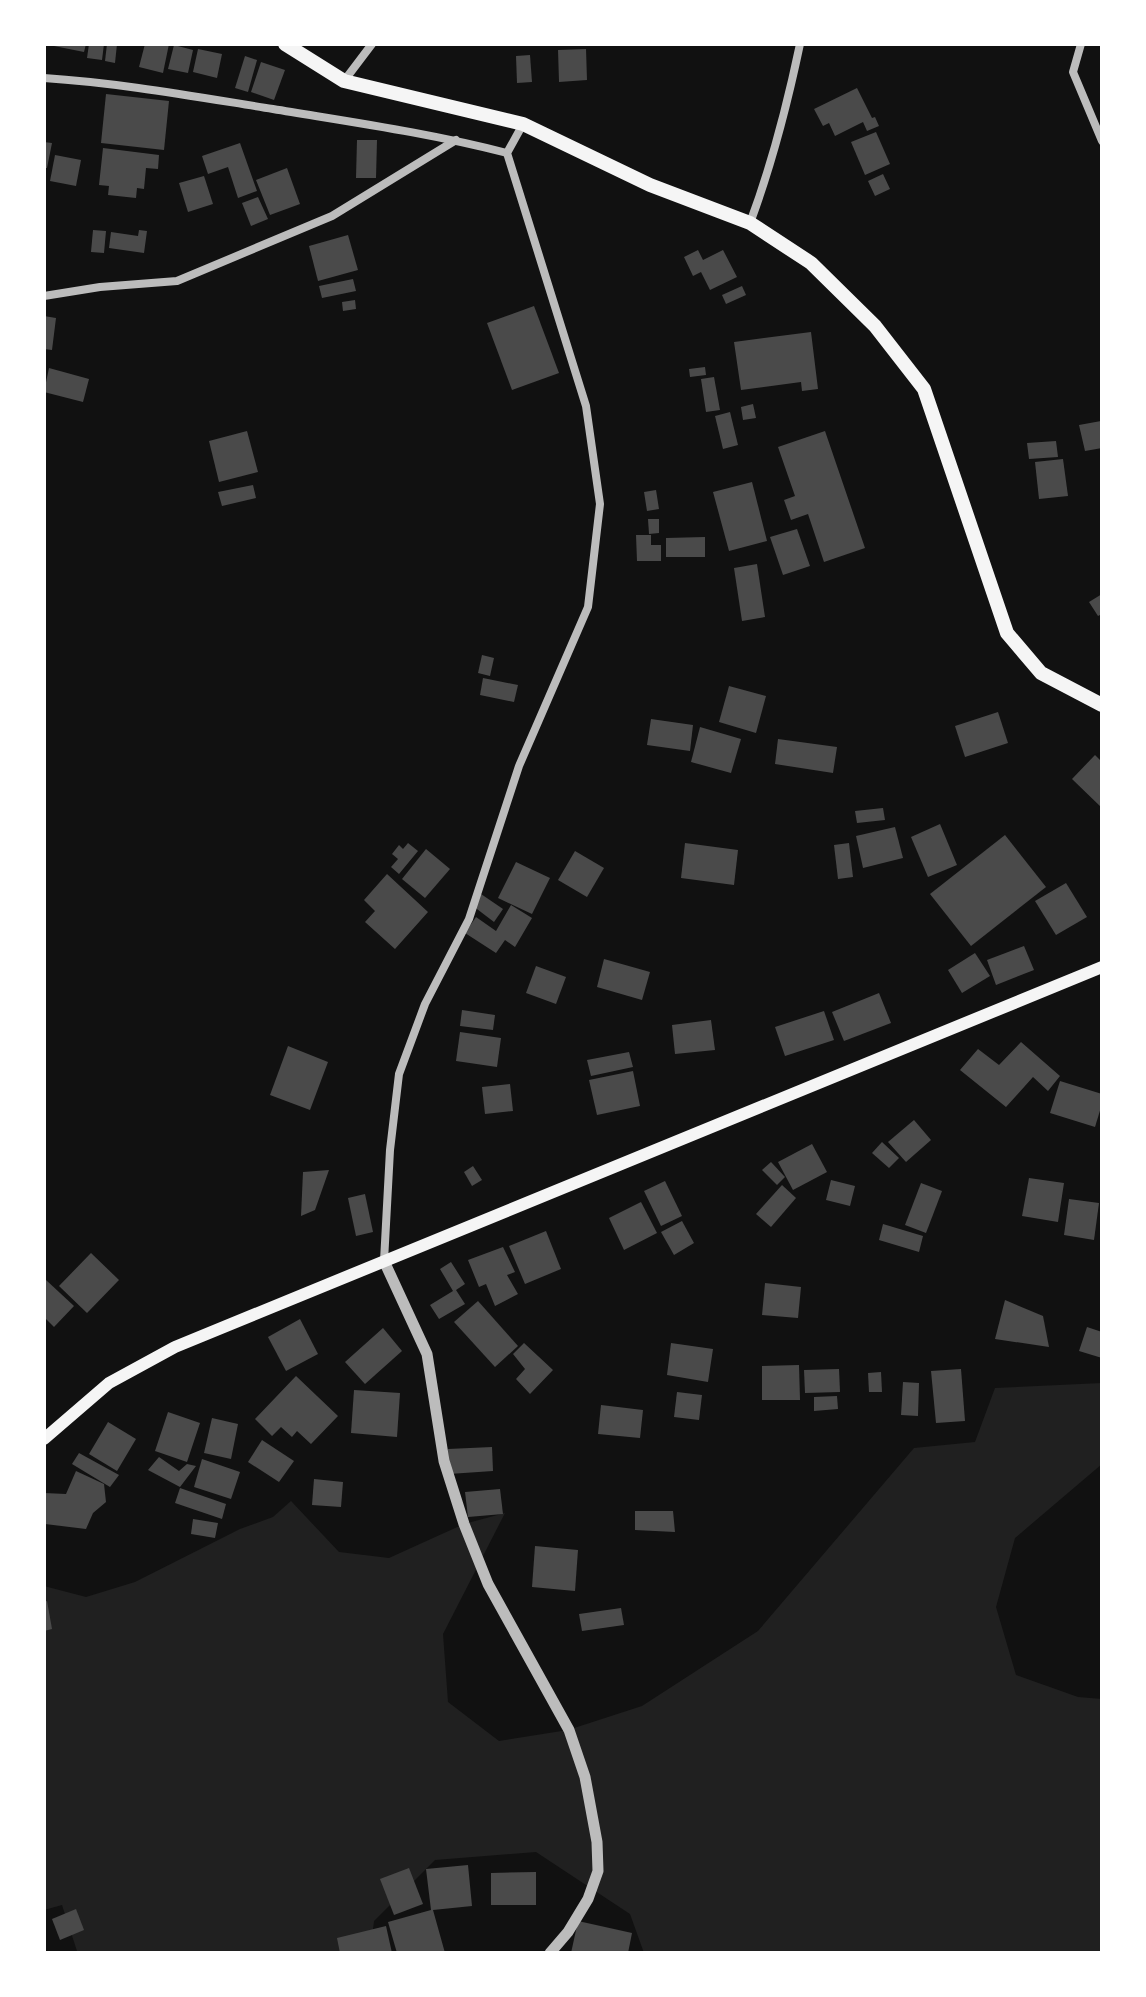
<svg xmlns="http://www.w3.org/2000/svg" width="1146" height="1997" viewBox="0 0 1146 1997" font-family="'Noto Sans',sans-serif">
<rect width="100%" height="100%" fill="#111"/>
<path fill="#202020" d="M1102,1383V1464L1015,1538L996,1607L1016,1675L1078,1697L1102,1699V1953H644L630,1914L536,1852L435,1860L374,1921L370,1953H74L77,1951L62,1905L44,1910V1586L86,1597L135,1582L240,1529L273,1517L291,1501L339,1552L389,1558L464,1524L505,1513L443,1634L448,1702L499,1741L568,1730L642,1706L758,1631L914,1448L975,1442L995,1388Z"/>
<g fill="#4a4a4a">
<path d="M44,44H86L84,52Z"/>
<path d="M89,44H104L102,60L87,58Z"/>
<path d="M107,44H117L115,63L105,61Z"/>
<path d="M145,44H169L163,73L139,67Z"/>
<path d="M174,45L193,50L188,73L168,69Z"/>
<path d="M198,49L222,54L217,78L193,72Z"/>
<path d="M586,49L587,80L559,82L558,50Z"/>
<path d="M530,55L532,82L517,83L516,56Z"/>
<path d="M245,56L257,60L248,92L235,88Z"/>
<path d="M261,62L285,70L274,100L251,92Z"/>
<path d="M857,88L872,118L875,117L879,126L867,131L863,122L835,136L829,123L823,126L814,109Z"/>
<path d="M106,94L169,101L164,150L101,143Z"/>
<path d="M876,132L890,164L865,175L851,142Z"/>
<path d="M357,140H377L376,178H356Z"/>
<path d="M44,142L52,143L47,168H44Z"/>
<path d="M240,143L257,191L238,198L228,167L208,174L202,156Z"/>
<path d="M103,148L159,155L158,169L146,168L144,189L137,188L136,198L108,195L109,186L99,185Z"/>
<path d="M55,155L81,160L76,186L50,181Z"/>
<path d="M287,168L300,204L270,215L256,180Z"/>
<path d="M883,174L890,189L875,196L868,181Z"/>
<path d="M204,176L213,204L188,212L179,183Z"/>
<path d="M258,197L268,219L251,226L242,203Z"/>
<path d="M93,230L106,231L104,253L91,252Z"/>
<path d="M139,230L147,231L144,253L109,248L111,232L138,236Z"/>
<path d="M348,235L358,270L318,281L309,246Z"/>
<path d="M698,250L703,260L723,250L737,277L710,290L701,272L693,276L684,257Z"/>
<path d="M353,279L356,291L322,298L319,286Z"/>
<path d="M742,286L746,295L726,304L722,295Z"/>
<path d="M355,300L356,309L343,311L342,302Z"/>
<path d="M534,306L559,373L512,390L487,323Z"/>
<path d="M44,316L56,318L52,350L44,349Z"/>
<path d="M811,332L818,389L802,391L801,382L741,390L734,342Z"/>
<path d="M705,367L706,375L690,377L689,369Z"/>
<path d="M49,368L89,379L83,402L44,392Z"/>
<path d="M714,377L720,410L706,412L701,379Z"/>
<path d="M753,404L756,418L743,420L741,407Z"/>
<path d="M730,412L738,445L723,449L715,416Z"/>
<path d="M1101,421L1102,448L1085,451L1079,425Z"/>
<path d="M247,431L258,472L219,482L209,441Z"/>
<path d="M825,431L865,548L824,562L808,514L791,520L784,500L795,496L778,447Z"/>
<path d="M1056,441L1058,457L1029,459L1027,443Z"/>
<path d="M1063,459L1068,496L1039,499L1035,462Z"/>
<path d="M752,482L767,541L729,551L713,492Z"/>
<path d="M253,485L256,498L222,506L218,492Z"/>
<path d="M656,490L659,509L647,511L644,492Z"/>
<path d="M648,519H659V533L649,534Z"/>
<path d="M797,529L810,566L783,575L770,537Z"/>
<path d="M636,535H651V545H661V561H637Z"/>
<path d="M705,537V557H666V538Z"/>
<path d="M757,564L765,617L742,621L734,568Z"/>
<path d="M1102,594V614L1098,616L1089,602Z"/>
<path d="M482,655L494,658L490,676L478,673Z"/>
<path d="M483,678L518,685L514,702L480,695Z"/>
<path d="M729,686L766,696L756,733L719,722Z"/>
<path d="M998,712L1008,743L965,757L955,726Z"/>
<path d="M651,719L693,725L690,751L647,745Z"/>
<path d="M700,727L741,739L731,773L691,762Z"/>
<path d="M778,739L837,747L833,773L775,764Z"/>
<path d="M1095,755L1102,762V808L1072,779Z"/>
<path d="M883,808L885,820L857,823L855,811Z"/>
<path d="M940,824L957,865L928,877L911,837Z"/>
<path d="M895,827L903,858L863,868L856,836Z"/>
<path d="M1005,835L1046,887L971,946L930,894Z"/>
<path d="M408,843L418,851L399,874L391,867L398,859L392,854L399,845L403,849Z"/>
<path d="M685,843L738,850L734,885L681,878Z"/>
<path d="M849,843L853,877L838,879L834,845Z"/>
<path d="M426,849L450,869L425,898L402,879Z"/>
<path d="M575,851L604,868L587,897L558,880Z"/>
<path d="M516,862L550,878L532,914L498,898Z"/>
<path d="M387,874L428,912L395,949L365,922L375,911L364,900Z"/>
<path d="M1066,883L1087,917L1056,935L1035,901Z"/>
<path d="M481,894L503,909L494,922L473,906Z"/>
<path d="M511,905L532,918L515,947L505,940L496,953L465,933L476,917L496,931Z"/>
<path d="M1024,946L1034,970L996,985L987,960Z"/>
<path d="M975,953L990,976L962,993L948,970Z"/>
<path d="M604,959L650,972L642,1000L597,987Z"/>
<path d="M536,966L566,977L556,1004L526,993Z"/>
<path d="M879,993L891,1023L844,1041L832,1012Z"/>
<path d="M462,1010L495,1015L493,1030L460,1026Z"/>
<path d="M824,1011L834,1040L785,1056L775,1027Z"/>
<path d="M711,1020L715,1050L675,1054L672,1025Z"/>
<path d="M460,1032L501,1038L497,1067L456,1061Z"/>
<path d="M1021,1042L1060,1076L1048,1091L1033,1077L1006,1107L960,1070L978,1049L999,1065Z"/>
<path d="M288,1046L328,1062L310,1110L270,1095Z"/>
<path d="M629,1052L633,1067L591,1076L587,1060Z"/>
<path d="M633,1071L640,1106L597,1115L589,1080Z"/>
<path d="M1060,1081L1102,1094V1104L1095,1127L1050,1113Z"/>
<path d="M510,1084L513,1111L485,1114L482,1087Z"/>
<path d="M914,1120L931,1140L906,1162L888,1142Z"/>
<path d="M882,1142L899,1158L889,1168L872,1153Z"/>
<path d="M812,1144L827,1172L793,1190L778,1162Z"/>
<path d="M771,1162L785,1177L777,1185L762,1170Z"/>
<path d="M473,1166L482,1180L472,1186L464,1172Z"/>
<path d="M329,1170L315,1210L301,1216L303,1172Z"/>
<path d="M1029,1178L1064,1183L1058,1222L1022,1216Z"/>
<path d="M831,1180L855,1186L850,1206L826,1200Z"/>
<path d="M665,1181L682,1216L661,1226L644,1191Z"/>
<path d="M921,1183L942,1191L926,1233L905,1225Z"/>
<path d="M782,1185L796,1198L771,1227L756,1214Z"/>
<path d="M365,1194L373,1232L356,1236L348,1198Z"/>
<path d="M1069,1199L1099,1203L1094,1240L1064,1235Z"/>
<path d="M641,1202L657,1233L624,1250L609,1218Z"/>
<path d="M682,1221L694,1243L674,1255L661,1232Z"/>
<path d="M883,1224L923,1236L919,1252L879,1240Z"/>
<path d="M546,1231L561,1269L525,1284L509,1246Z"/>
<path d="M503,1247L515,1272L507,1275L518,1294L495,1306L486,1284L479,1287L468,1260Z"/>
<path d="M91,1253L119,1280L87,1313L59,1286Z"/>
<path d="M451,1262L465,1284L456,1290L465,1304L439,1319L430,1305L453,1291L440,1269Z"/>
<path d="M46,1280L74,1306L54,1327L44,1317V1282Z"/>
<path d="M765,1283L801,1287L798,1318L762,1315Z"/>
<path d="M1005,1300L1043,1316L1049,1347L995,1339Z"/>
<path d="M478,1301L518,1346L495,1367L454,1322Z"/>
<path d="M300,1319L318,1354L286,1371L268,1337Z"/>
<path d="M1087,1327L1102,1332V1358L1079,1351Z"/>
<path d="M383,1328L402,1351L365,1384L345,1362Z"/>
<path d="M524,1343L553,1370L530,1394L516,1379L525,1369L513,1354Z"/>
<path d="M671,1343L713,1349L708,1382L667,1375Z"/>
<path d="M799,1365L800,1400H762V1366Z"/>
<path d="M839,1369L840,1392L805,1393L804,1370Z"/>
<path d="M961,1369L965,1421L936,1423L931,1371Z"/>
<path d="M881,1372L882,1392H869L868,1373Z"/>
<path d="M296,1376L338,1416L311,1444L297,1431L292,1437L281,1427L272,1436L255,1419Z"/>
<path d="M903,1382L919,1383L918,1416L901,1415Z"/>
<path d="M354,1390L400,1393L397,1437L351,1433Z"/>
<path d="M677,1392L702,1395L699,1420L674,1417Z"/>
<path d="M837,1396L838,1409L814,1411V1397Z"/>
<path d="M601,1405L643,1410L640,1438L598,1434Z"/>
<path d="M168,1412L200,1423L187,1462L155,1451Z"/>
<path d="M212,1418L238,1424L231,1459L204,1453Z"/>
<path d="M108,1422L136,1439L117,1471L89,1454Z"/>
<path d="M262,1440L294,1461L279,1482L248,1462Z"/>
<path d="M492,1447L493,1471L449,1474L448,1449Z"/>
<path d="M79,1453L119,1475L110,1487L72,1464Z"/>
<path d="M159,1457L179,1471L187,1464L196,1466L180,1487L148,1470Z"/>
<path d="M202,1459L240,1472L231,1499L194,1487Z"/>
<path d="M76,1471L104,1484L106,1502L93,1513L86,1529L45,1524L44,1493L66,1494Z"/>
<path d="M314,1479L343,1482L341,1507L312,1505Z"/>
<path d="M180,1488L226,1504L222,1519L175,1503Z"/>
<path d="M500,1489L503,1514L468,1517L465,1492Z"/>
<path d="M635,1511H673L675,1532L635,1530Z"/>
<path d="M193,1519L218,1523L215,1538L191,1534Z"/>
<path d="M535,1546L578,1550L575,1591L532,1587Z"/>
<path d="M47,1601L52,1629L44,1631V1602Z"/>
<path d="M621,1608L624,1625L582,1631L579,1614Z"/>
<path d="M468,1865L472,1906L433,1910L445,1953H397L388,1922L431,1910L426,1869Z"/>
<path d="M409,1868L423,1904L394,1915L380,1879Z"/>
<path d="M536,1872V1905H491V1873Z"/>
<path d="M76,1909L84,1930L60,1940L52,1919Z"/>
<path d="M578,1921L632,1933L628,1953H571Z"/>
<path d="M386,1926L392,1953H340L337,1938Z"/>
</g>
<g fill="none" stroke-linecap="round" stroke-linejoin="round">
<g stroke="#bcbcbc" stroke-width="8">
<path d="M1081,44L1073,72L1102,141"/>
<path d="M44,78C121,83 197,97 273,109C351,122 430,133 507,153"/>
<path d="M344,81L372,44"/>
<path d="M750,223C772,164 787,106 800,44"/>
<path d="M44,296L100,287L177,281L332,216L456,140"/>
<path d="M384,1261L390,1150L399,1074L425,1004L469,919L519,766L588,607L600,504L586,406L507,153L523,124"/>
</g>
<path stroke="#bcbcbc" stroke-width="11" d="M384,1261L427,1354L444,1461L464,1524L488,1584L569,1730L585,1777L597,1842L598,1871L588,1899L568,1932L550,1953"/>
<path stroke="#f5f5f5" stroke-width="12" d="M44,1439L109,1383L175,1347L1102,967"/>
<path stroke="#f5f5f5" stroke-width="14" d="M285,44L344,81L523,124L650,185L750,223L811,263L875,326L924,389L1007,633L1041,673L1102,705"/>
</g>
<rect width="1146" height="1997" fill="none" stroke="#ffffff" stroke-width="92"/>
</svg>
